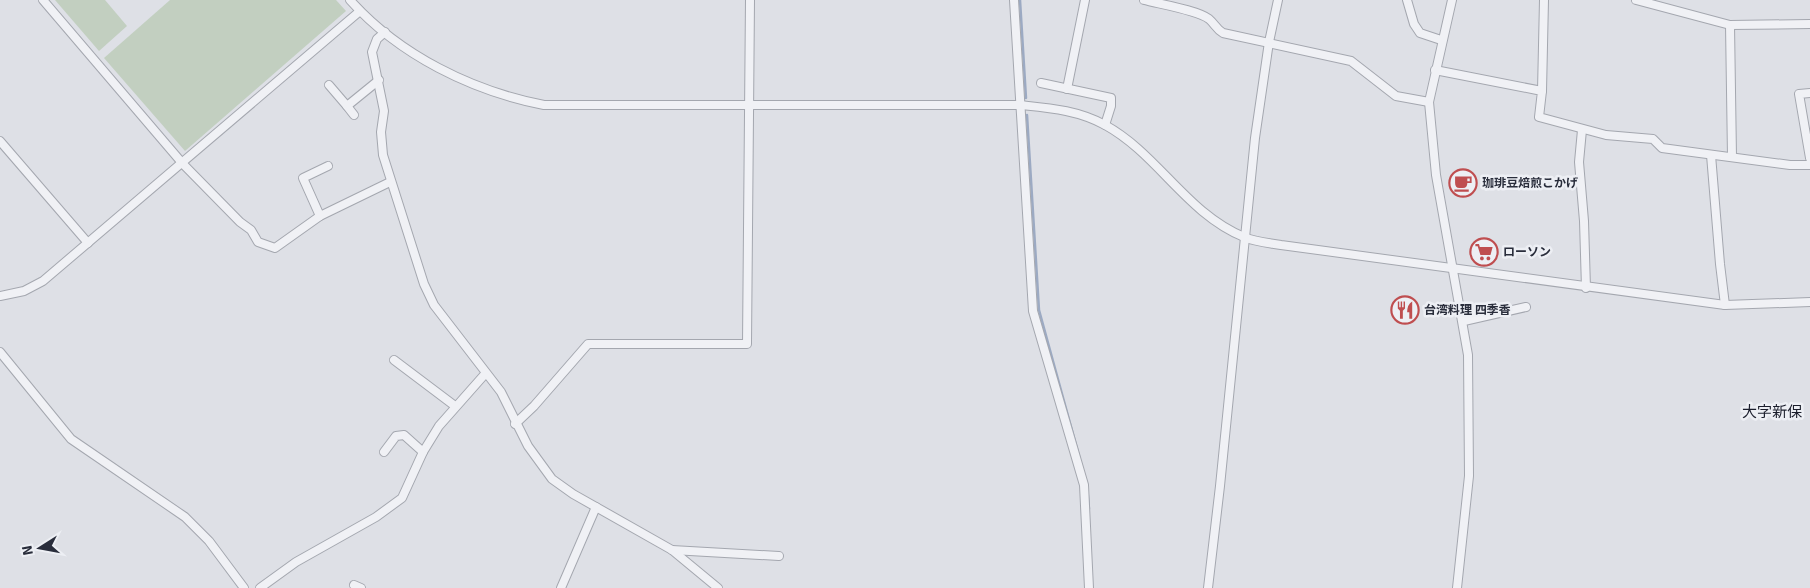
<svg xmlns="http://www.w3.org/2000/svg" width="1810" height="588" viewBox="0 0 1810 588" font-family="Signika,'Noto Sans JP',sans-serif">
<rect width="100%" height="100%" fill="#dee0e6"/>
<g fill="#c2cfc0">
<path d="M55,0H105L127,26L99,51Z"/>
<path d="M170,0H336L346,11L185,151L104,58Z"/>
</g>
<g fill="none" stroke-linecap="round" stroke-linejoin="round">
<g stroke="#9caac3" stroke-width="2.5">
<path d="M1020,0L1026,98"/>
<path d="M1027,115L1039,310L1079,456"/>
<path d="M1087,485L1089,509"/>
</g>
<g stroke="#a4a7af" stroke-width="10">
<g id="minor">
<path d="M43,0L183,164L240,222L251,230L258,242L275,248L320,216L390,182"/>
<path d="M350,0C399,55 472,91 544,105H1020C1049,108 1078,110 1105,125C1158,154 1186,213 1244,237C1255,242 1269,243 1281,245L1725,305L1810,302"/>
<path d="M1014,0L1033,311L1084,485L1089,588"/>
<path d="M1144,0C1159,4 1197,10 1209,19C1215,24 1216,29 1223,33L1351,61L1396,96L1429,102"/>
<path d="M1407,0L1414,24L1420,33L1441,40"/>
<path d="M1452,0L1429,102L1436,175L1468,355L1469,476L1457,588"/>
<path d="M1636,0L1730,25L1810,24"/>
<path d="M1730,25L1732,157"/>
<path d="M385,32L377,39L372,52L384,111L381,132L383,155L424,284L434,305L501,392L528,446L552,479L573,494L672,550L718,588"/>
<path d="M1435,70L1542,91L1539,117L1606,135L1653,139L1662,148L1790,165H1810"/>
<path d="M1041,83L1111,98V106L1105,125"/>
<path d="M329,85L347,106L379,80"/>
<path d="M1067,89L1085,0"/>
<path d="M1542,91L1544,0"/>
<path d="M1810,93L1799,94L1810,158"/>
<path d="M347,106L354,115"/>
<path d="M1582,130L1579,162L1584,221L1586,288"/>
<path d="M0,141L88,243"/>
<path d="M1711,155L1720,264L1725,305"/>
<path d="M320,216L303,178L328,166"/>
<path d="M0,296L24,291L43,281L360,11"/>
<path d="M1464,321L1526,307"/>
<path d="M0,352L71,439L185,517L209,541L244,588"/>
<path d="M394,360L455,406"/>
<path d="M515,424L534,406L588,344H747L750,0"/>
<path d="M384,452L396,436L404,435L423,452L439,426L485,374"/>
<path d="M672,550L779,556"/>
<path d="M354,585L361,588"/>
<path d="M260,588L296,562L376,517L402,498L423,452"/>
<path d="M561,588L596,507"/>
<path d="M1208,588L1220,486L1255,138L1269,42L1278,0"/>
</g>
</g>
<use href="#minor" stroke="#f0f1f5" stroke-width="8"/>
</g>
<defs>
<g id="cafe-ring" transform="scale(1.4375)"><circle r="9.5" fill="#edeff4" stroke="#bf4e50" stroke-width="1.5"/><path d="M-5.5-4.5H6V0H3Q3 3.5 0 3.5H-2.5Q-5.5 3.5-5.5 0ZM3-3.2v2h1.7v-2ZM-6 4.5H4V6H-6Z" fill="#bf4e50"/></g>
<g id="supermarket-ring" transform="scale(1.4375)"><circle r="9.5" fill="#edeff4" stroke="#bf4e50" stroke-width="1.5"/><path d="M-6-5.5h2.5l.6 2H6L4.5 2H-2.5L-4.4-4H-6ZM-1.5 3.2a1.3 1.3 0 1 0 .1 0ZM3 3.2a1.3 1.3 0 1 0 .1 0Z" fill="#bf4e50"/></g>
<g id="restaurant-ring" transform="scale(1.4375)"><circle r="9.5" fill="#edeff4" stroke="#bf4e50" stroke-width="1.5"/><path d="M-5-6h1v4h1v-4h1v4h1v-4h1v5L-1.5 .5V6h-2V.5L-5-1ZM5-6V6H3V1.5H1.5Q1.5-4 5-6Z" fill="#bf4e50"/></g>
</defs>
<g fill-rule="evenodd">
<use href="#cafe-ring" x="1463" y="183"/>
<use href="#supermarket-ring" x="1484" y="252"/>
<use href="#restaurant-ring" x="1405" y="310"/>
</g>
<g text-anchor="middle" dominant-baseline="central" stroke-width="5" stroke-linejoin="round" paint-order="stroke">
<g font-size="12" font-weight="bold" fill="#292d3b" stroke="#edeff4" text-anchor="start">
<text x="1482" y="183">珈琲豆焙煎こかげ</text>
<text x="1503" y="252">ローソン</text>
<text x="1424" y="310">台湾料理 四季香</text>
</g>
<g font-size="15" fill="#1b1e2c" stroke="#edeff4">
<text x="1772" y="412">大字新保</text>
</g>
</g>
<g transform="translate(40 548) rotate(259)" stroke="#edeff4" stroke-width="4" paint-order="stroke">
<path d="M0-4L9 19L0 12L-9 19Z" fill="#292d3b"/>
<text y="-8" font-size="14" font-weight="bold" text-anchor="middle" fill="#292d3b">N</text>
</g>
</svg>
